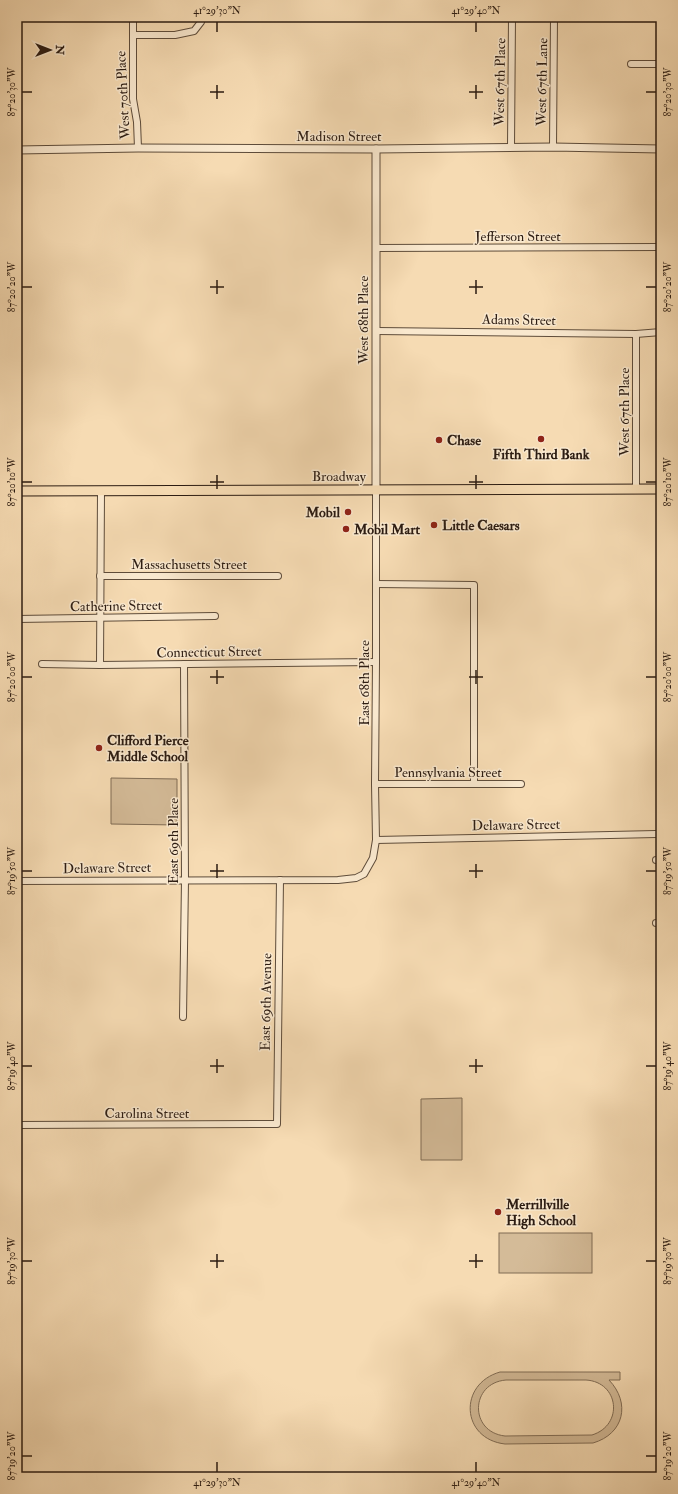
<svg xmlns="http://www.w3.org/2000/svg" width="678" height="1494" viewBox="0 0 678 1494" font-family="'IM FELL Double Pica',serif">
<rect width="100%" height="100%" fill="#f6dbb3"/>
<filter id="stains"><feTurbulence type="fractalNoise" baseFrequency=".005" numOctaves="4"/><feColorMatrix values="0 0 0 0 .2 0 0 0 0 .09 0 0 0 0 .02 0 0 0 .5 -.17"/></filter>
<radialGradient id="worn" r=".72"><stop offset=".6" stop-color="#630" stop-opacity="0"/><stop offset="1" stop-color="#630" stop-opacity=".3"/></radialGradient>
<g fill="#d4bb98" stroke="#806c55" fill-rule="evenodd">
<path d="M111,778L177,779V825L111,824Z"/>
<path d="M462,1098V1160H421V1099Z"/>
<rect x="499" y="1233" width="93" height="40"/>
<path d="M500,1372H620V1380H609C631,1403 624,1434 593,1443L505,1444C461,1439 458,1384 500,1372ZM506,1380H586C619,1382 624,1425 592,1435L505,1436C469,1432 470,1383 506,1380Z"/>
</g>
<g fill="none" stroke-linecap="round" stroke-linejoin="round">
<g stroke="#5e4c3a" stroke-width="8">
<g id="minor">
<path d="M133,17V99L137,122L138,148"/>
<path d="M133,35H175L194,31L201,22"/>
<path d="M631,64H661"/>
<path d="M511,147L512,17"/>
<path d="M553,147L554,17"/>
<path d="M376,248L661,247"/>
<path d="M377,331L636,334L661,332"/>
<path d="M636,490V334"/>
<path d="M100,576H278"/>
<path d="M376,584L474,585V783"/>
<path d="M17,619L215,616"/>
<path d="M42,664L100,665L376,662"/>
<path d="M100,665L101,491"/>
<path d="M375,784H521"/>
<path d="M376,840L656,834"/>
<path d="M656,860H661"/>
<path d="M17,881L338,880L356,878L364,874L373,858L376,840L375,784L376,662V490"/>
<path d="M656,923H661"/>
<path d="M183,1017L185,880L184,664"/>
<path d="M17,1125L277,1124L280,880"/>
</g>
</g>
<g stroke="#5e4c3a" stroke-width="9">
<g id="tertiary">
<path d="M17,150L138,148L376,149L553,147L661,149"/>
<path d="M376,490V149"/>
</g>
</g>
<g stroke="#2c1c12" stroke-width="11">
<path id="primary" d="M17,491L661,489"/>
</g>
<use href="#minor" stroke="#f9e8ce" stroke-width="6"/>
<use href="#tertiary" stroke="#f9e8ce" stroke-width="7"/>
<use href="#primary" stroke="#f6dbb3" stroke-width="9"/>
</g>
<path fill="none" stroke="#2c1c12" stroke-width="1.5" d="M217,22V32M476,22V32M217,85V99M476,85V99M22,92H32M210,92H224M469,92H483M646,92H656M217,280V294M476,280V294M22,287H32M210,287H224M469,287H483M646,287H656M217,475V489M476,475V489M22,482H32M210,482H224M469,482H483M646,482H656M217,670V684M476,670V684M22,677H32M210,677H224M469,677H483M646,677H656M217,864V878M476,864V878M22,871H32M210,871H224M469,871H483M646,871H656M217,1059V1073M476,1059V1073M22,1066H32M210,1066H224M469,1066H483M646,1066H656M217,1254V1268M476,1254V1268M22,1261H32M210,1261H224M469,1261H483M646,1261H656M22,1456H32M646,1456H656M217,1462V1472M476,1462V1472"/>
<g fill="#8f2418" stroke="#f9e8ce" stroke-width="1.5">
<circle cx="541" cy="439" r="4"/>
<circle cx="439" cy="440" r="4"/>
<circle cx="348" cy="512" r="4"/>
<circle cx="434" cy="525" r="4"/>
<circle cx="346" cy="529" r="4"/>
<circle cx="99" cy="748" r="4"/>
<circle cx="498" cy="1212" r="4"/>
</g>
<g text-anchor="middle" dominant-baseline="central" stroke-width="3" stroke-linejoin="round" paint-order="stroke">
<g font-size="14" fill="#2c1c12" stroke="#f9e8ce">
<text transform="translate(500 82) rotate(-89)">West 67th Place</text>
<text transform="translate(542 82) rotate(-89)">West 67th Lane</text>
<text transform="translate(123 95) rotate(-93)">West 70th Place</text>
<text x="339" y="136">Madison Street</text>
<text x="518" y="236">Jefferson Street</text>
<text transform="translate(363 320) rotate(-90)">West 68th Place</text>
<text transform="translate(519 320) rotate(1)">Adams Street</text>
<text transform="translate(624 412) rotate(-90)">West 67th Place</text>
<text x="339" y="476">Broadway</text>
<text x="189" y="564">Massachusetts Street</text>
<text transform="translate(116 606) rotate(-1)">Catherine Street</text>
<text transform="translate(209 652) rotate(-1)">Connecticut Street</text>
<text transform="translate(364 683) rotate(-90)">East 68th Place</text>
<text x="448" y="772">Pennsylvania Street</text>
<text transform="translate(516 825) rotate(-1)">Delaware Street</text>
<text transform="translate(173 841) rotate(-90)">East 69th Place</text>
<text transform="translate(107 868) rotate(-1)">Delaware Street</text>
<text transform="translate(266 1002) rotate(-89)">East 69th Avenue</text>
<text x="147" y="1113">Carolina Street</text>
</g>
<g font-size="14" font-weight="bold" fill="#2c1c12" stroke="#f9e8ce" text-anchor="start">
<text x="447" y="440">Chase</text>
<text x="541" y="454" text-anchor="middle">Fifth Third Bank</text>
<text x="340" y="512" text-anchor="end">Mobil</text>
<text x="442" y="525">Little Caesars</text>
<text x="354" y="529">Mobil Mart</text>
<text x="107" y="740">Clifford Pierce<tspan x="107" dy="16">Middle School</tspan></text>
<text x="506" y="1204">Merrillville<tspan x="506" dy="16">High School</tspan></text>
</g>
</g>
<rect width="678" height="1494" fill="none" stroke="#f6dbb3" stroke-width="44"/>
<g transform="translate(50 50) rotate(90)" stroke="#f9e8ce" stroke-width="3" paint-order="stroke">
<path d="M0-3L7 15L0 10L-7 15Z" fill="#2c1c12"/>
<text y="-6" font-size="11" font-weight="bold" text-anchor="middle" fill="#2c1c12">N</text>
</g>
<rect x="22" y="22" width="634" height="1450" fill="none" stroke="#2c1c12" stroke-width="1.5"/>
<g font-size="10" text-anchor="middle" fill="#2c1c12">
<text x="217" y="14">41°29'30"N</text>
<text x="476" y="14">41°29'40"N</text>
<text transform="translate(11 92) rotate(-90)" y="4">87°20'30"W</text>
<text transform="translate(667 92) rotate(-90)" y="4">87°20'30"W</text>
<text transform="translate(11 287) rotate(-90)" y="4">87°20'20"W</text>
<text transform="translate(667 287) rotate(-90)" y="4">87°20'20"W</text>
<text transform="translate(11 482) rotate(-90)" y="4">87°20'10"W</text>
<text transform="translate(667 482) rotate(-90)" y="4">87°20'10"W</text>
<text transform="translate(667 677) rotate(-90)" y="4">87°20'00"W</text>
<text transform="translate(11 677) rotate(-90)" y="4">87°20'00"W</text>
<text transform="translate(667 871) rotate(-90)" y="4">87°19'50"W</text>
<text transform="translate(11 871) rotate(-90)" y="4">87°19'50"W</text>
<text transform="translate(11 1066) rotate(-90)" y="4">87°19'40"W</text>
<text transform="translate(667 1066) rotate(-90)" y="4">87°19'40"W</text>
<text transform="translate(11 1261) rotate(-90)" y="4">87°19'30"W</text>
<text transform="translate(667 1261) rotate(-90)" y="4">87°19'30"W</text>
<text transform="translate(11 1456) rotate(-90)" y="4">87°19'20"W</text>
<text transform="translate(667 1456) rotate(-90)" y="4">87°19'20"W</text>
<text x="217" y="1486">41°29'30"N</text>
<text x="476" y="1486">41°29'40"N</text>
</g>
<rect width="100%" height="100%" filter="url(#stains)"/>
<rect width="100%" height="100%" fill="url(#worn)"/>
</svg>
